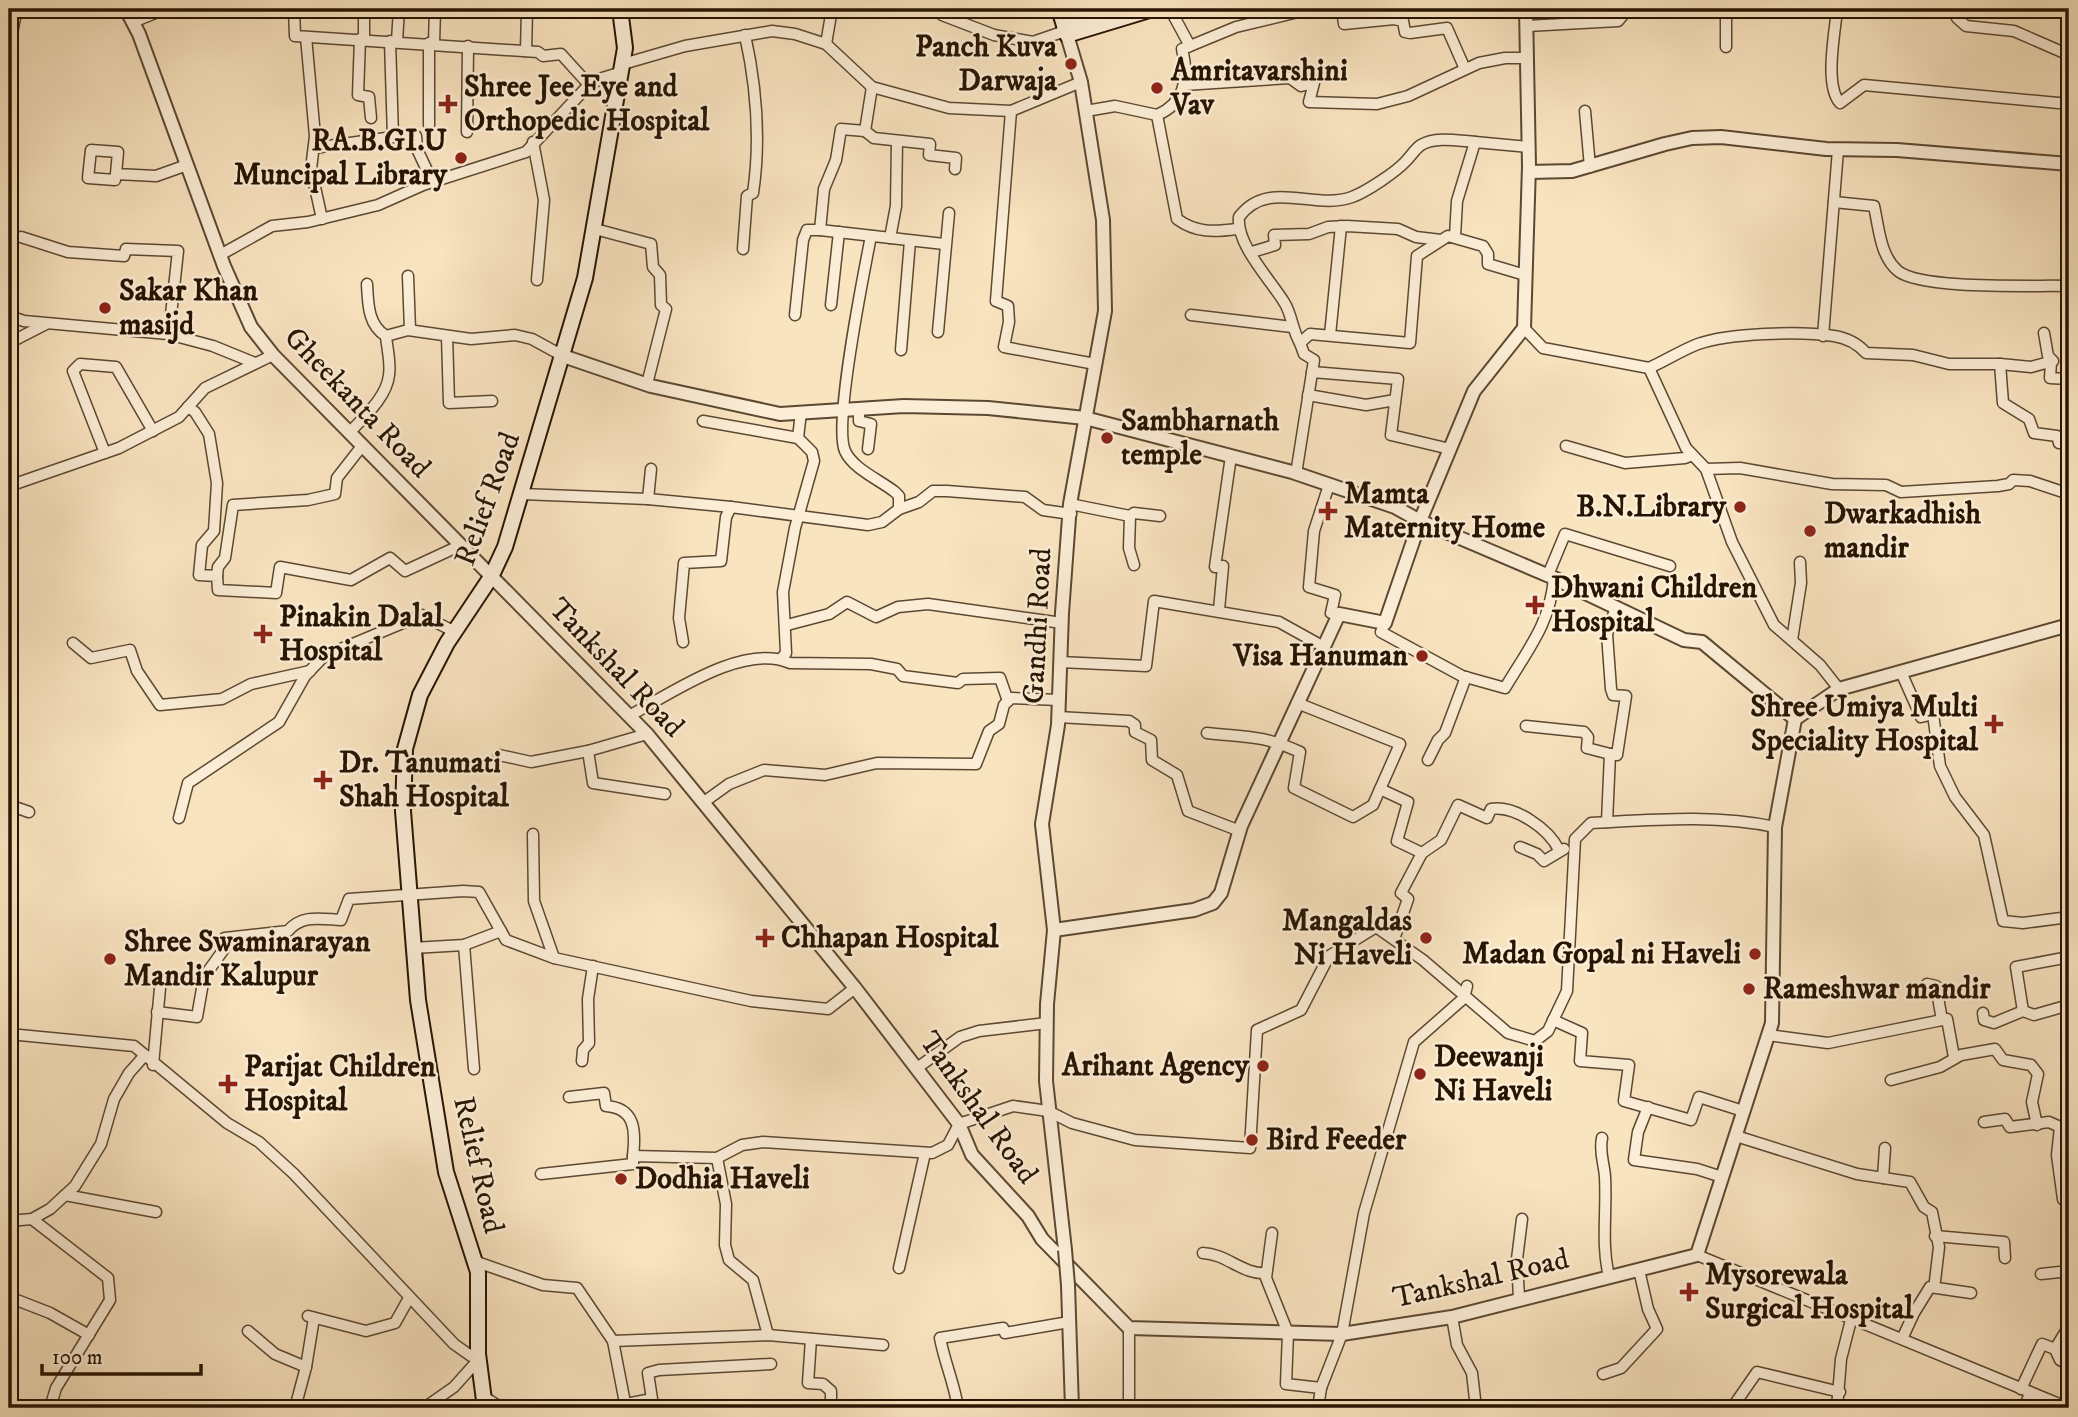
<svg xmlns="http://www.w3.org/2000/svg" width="2078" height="1417" viewBox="0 0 2078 1417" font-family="'IM FELL DW Pica',serif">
<rect width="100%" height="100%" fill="#f9e4c0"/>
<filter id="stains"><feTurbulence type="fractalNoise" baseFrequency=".00286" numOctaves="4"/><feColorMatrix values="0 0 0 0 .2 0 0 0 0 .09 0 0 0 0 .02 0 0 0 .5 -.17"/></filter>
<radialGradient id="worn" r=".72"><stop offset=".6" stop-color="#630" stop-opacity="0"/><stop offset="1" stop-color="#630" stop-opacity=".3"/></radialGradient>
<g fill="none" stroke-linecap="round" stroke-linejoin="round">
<g stroke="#5c4832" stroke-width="13">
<g id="minor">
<path d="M294,9L295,36L538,52L543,56L561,54L590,86"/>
<path d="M936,9L942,15L994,35L1033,42L1065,31"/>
<path d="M1170,9L1190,46L1236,27L1310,9"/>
<path d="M1342,9L1344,24L1394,19L1403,21L1405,32L1410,33L1447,28L1465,69"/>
<path d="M1726,9V47"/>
<path d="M1837,9C1835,33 1824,85 1840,103L1864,85L2069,104"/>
<path d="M1954,9L1957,18L1966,26L2014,31L2069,55"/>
<path d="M133,22L165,9"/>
<path d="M1527,26L1618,21L1628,9"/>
<path d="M306,37L315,136L311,169L322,219"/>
<path d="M360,39L358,95L369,97L371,118"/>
<path d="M364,39V9"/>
<path d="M397,41L399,9"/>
<path d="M429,43V125"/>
<path d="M434,43L435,9"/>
<path d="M826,44L832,9"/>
<path d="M1190,46L1182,49C1189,77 1186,103 1157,115L1177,219C1196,233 1214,232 1237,229"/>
<path d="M9,48L15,18L13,9"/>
<path d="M526,51L527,9"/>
<path d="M623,64L685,46L772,31L795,34L826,44L872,87L949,108L1011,111L1081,82"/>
<path d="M1184,85L1290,78L1301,86L1314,83L1309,102L1377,104L1408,96L1479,63L1505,58H1527"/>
<path d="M872,87L865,131L841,129L836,160L824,189L820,230L944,244"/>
<path d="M1011,111L996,301L1008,306L1009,322L1004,347L1095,364"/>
<path d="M1086,111L1115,106L1157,115"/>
<path d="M1585,111L1590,167"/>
<path d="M865,131L874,138L930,144L929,155L956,158L955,169"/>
<path d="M467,132L468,46"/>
<path d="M416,136L417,149L432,181"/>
<path d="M533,142L544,200L537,280"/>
<path d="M314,148L393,137L390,41"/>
<path d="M116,174L118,152L91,150L88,178L115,180L116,174L156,176L187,165"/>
<path d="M1834,202L1874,206C1879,228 1880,256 1898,271C1921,290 2035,285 2069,286"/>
<path d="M595,229L651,244L653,267L660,275L661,305L666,309L647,384"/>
<path d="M1455,236L1457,201L1475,142L1528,147"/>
<path d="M21,237L68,252L124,256L126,249L178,251L171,315L174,335"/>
<path d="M890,238L896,206L897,141"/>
<path d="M743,249L747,196L753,193C761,139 757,89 745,35"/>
<path d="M1252,252L1275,245L1274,235L1309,234L1328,227L1347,226L1398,229L1416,237L1441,240"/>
<path d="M220,255L272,226L308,222L378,205L423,185L526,152L585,89L599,79L622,72"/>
<path d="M408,276L410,330"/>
<path d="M367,284C368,304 368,325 386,336"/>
<path d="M831,305L839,232"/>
<path d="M795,315L803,240L807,230H820"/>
<path d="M1191,315L1292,327"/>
<path d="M9,316L24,321L168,334L213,346L255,363"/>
<path d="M1524,328L1543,348L1649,368L1686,448L1706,469L1732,542L1774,625L1820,665L1839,689"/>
<path d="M938,332L949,213"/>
<path d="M1330,335L1341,226"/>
<path d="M447,336L449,403L492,401"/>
<path d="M1823,336L1838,150"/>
<path d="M9,343L46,324"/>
<path d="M1300,343C1292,330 1292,314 1284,302C1269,278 1236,244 1239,217C1268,178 1314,211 1352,197C1366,192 1396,172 1406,161C1411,156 1415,149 1421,145C1436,136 1459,141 1475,142"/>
<path d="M901,350L910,241"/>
<path d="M2051,362L2050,378L2069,379"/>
<path d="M2000,364L2031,367L2053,361L2048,356L2044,333"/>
<path d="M1649,368C1665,361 1682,350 1698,344C1729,333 1800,331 1834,336C1847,338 1858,344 1866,353L1913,355L1949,364H2000L2003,403L2029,419L2034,433L2057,436L2059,443L2069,444"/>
<path d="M1312,372L1398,379L1391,435L1450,449"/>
<path d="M1308,395L1366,405L1395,400"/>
<path d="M188,407L195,412L209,434L217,483L214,531L202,545L199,575L217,576L218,590L276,593L280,567L351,580L390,558L405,571L459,546"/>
<path d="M859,409V421L871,424L868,449"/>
<path d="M703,421L798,438"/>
<path d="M349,433C363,418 387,397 389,375C391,363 387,348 386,336L408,330L471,339L515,335L532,339L563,356"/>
<path d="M1566,446L1625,463L1685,458L1692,455"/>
<path d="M105,453L73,371L80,364L116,367L153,431"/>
<path d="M1706,469L1740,468L1832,484L1886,485L1901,492L1998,486L2009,484L2013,480L2030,481L2069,494"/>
<path d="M1296,474L1314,360L1304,354L1300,343L1310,334L1410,343L1417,256L1448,236L1483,246L1488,254V264L1525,275"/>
<path d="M1329,485L1314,531L1309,587L1335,595L1331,613L1338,616"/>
<path d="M9,486L119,448L179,417L205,388L273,355"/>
<path d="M522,494L648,499L651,469"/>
<path d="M648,499L731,507"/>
<path d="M1070,504L1130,516L1129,548L1134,565"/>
<path d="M899,509L919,502L933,491H947L1025,497L1043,510L1071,514"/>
<path d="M1130,516L1134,513L1160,516"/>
<path d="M1548,575L1565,534L1670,566"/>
<path d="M217,576L218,567L225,558L233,505L308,500L335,494L337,478L362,446"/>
<path d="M1219,610L1223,566L1215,567L1231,456"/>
<path d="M1385,623L1381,632L1462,676L1505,688C1528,649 1550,624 1554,578"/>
<path d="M787,625L829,614L847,602L876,617L898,607L928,604L1062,623"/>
<path d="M1792,640L1801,583L1800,562"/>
<path d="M683,642L679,618L684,563L721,561L726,517L731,507L868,525L882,522L899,509V496L895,492C880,480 853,469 845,451C833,425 864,272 871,236"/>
<path d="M73,643L91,658L130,650L137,671L160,705L222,699L251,684L310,671"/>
<path d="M781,659L786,653L783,592L795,528L814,461L812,452L798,438L801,412"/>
<path d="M1060,662L1146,666L1154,601L1279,622L1324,647"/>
<path d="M1901,672L1921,717L1933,714L1940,766L1955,797L1984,835L2003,921L2023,923L2069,917"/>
<path d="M629,716C669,695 743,642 790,663L871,664L897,669L903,676L958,683L963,679L1000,678L1008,701"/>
<path d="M1058,717L1129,721L1135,725V732L1151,740L1152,760L1177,775L1188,811L1240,831"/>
<path d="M1526,726L1584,732L1588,737L1587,748L1610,754"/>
<path d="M1207,733C1244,737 1264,735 1300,752L1294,788L1353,817L1373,805L1400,744L1297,703"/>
<path d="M647,734L588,751L593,783L665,794"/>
<path d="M499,755L531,762L588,751"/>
<path d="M1428,760L1438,740L1445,733L1466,677"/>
<path d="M1380,789L1408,802L1397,841L1422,853"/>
<path d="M704,802L729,784L764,770L825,775L877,763L976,764L989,731L999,724L1004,705L1011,698L1059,700"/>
<path d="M9,805L29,812"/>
<path d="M179,818L188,783L279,722L305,676L324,656L422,615L455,632"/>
<path d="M1607,822L1610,754L1617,755L1626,696L1613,695L1611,689L1607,634L1616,607"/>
<path d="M533,834L534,901L554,958"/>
<path d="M1520,847L1537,854L1544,861L1564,849"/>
<path d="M1394,939L1408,899L1401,893L1422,853L1441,840L1458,805L1487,818L1491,809C1515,805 1549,829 1559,850"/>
<path d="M464,945L474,1069"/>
<path d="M413,948L464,945L501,931"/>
<path d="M1927,984L1936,986L1942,1020"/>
<path d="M2023,1011L2016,967L2069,957"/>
<path d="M157,1012L197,1017L204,977L224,949L225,938L288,931C302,914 321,919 341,920L349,899L463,891L479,892L506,940L554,958L751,1001L828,1009L855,988"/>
<path d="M1983,1013L1984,1020L1994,1023L2023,1011L2034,1015L2069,1005"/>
<path d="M1553,1020L1582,1033L1580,1061L1629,1065L1624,1101L1691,1120L1699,1097L1743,1111"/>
<path d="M9,1034L134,1046L227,1123L259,1142L294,1174L454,1344L471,1356L478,1354"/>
<path d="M1768,1035L1828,1043L1947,1019L1954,1057"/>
<path d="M582,1061L583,1050L589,1043L588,999L593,966"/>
<path d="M153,1065L161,977"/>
<path d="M917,1068L960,1037L979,1031L1047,1023"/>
<path d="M1891,1080L1940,1067L1961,1055L1995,1049L2003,1060L2031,1065L2038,1074L2032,1102L2037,1125"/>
<path d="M569,1097L604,1093L606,1106C635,1108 636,1130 633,1156"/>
<path d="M1648,1107L1638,1132L1634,1160L1697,1169L1722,1177"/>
<path d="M1984,1122L2005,1119L2010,1127L2049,1122L2069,1131"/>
<path d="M2060,1127L2057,1155L2063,1199L2069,1200"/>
<path d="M1736,1136L1857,1174L1910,1182L1924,1207L1932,1212L1939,1247L1935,1281"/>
<path d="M1602,1138C1599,1153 1604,1162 1605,1177C1607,1211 1601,1244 1609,1277"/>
<path d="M717,1158L726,1204L725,1245L729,1260L753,1280L768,1335"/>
<path d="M541,1174L633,1164V1156L717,1158L742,1145L763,1142L932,1153L948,1145L959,1124L1013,1106L1048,1111L1072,1123L1135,1140L1250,1148L1257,1030L1301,1010L1329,956L1376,927L1423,960L1508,1033L1535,1041L1548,1031L1567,991L1575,839L1591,823C1651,820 1715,814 1775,827"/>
<path d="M1883,1178L1885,1148"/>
<path d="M65,1195L156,1212"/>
<path d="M32,1219L108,1278L110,1300L56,1388L50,1408"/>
<path d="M9,1221L32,1219L50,1209L75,1186L101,1144L114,1099L129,1073L145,1055"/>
<path d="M1272,1233L1266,1278L1288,1333L1286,1384L1321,1388L1318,1408"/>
<path d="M1935,1236L2004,1242L2005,1258"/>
<path d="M1203,1253C1227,1254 1243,1275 1266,1273"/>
<path d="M1697,1255L2069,1408"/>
<path d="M474,1261L543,1285L577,1288L613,1341L626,1408"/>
<path d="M899,1268L925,1153"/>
<path d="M2041,1274L2069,1271"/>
<path d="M9,1297L50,1313L89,1335"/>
<path d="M1519,1299L1517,1259L1522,1219"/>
<path d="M308,1316L366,1331L395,1323L409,1298"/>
<path d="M1452,1317L1457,1345L1472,1373L1476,1408"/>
<path d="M248,1331L275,1354L306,1367"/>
<path d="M811,1339L808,1383L823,1384L831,1391V1408"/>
<path d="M1902,1339L1914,1313L1930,1287L1971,1293"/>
<path d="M613,1341L768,1335L883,1345"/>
<path d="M2055,1349L2069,1326"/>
<path d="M1603,1374L1621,1368L1657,1329L1648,1309L1639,1270"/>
<path d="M1321,1388L1342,1334L1364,1213L1414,1042L1464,998L1467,986"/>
<path d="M2021,1389L2042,1344L2055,1349L2060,1360L2069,1365"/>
<path d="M484,1397L502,1408"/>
<path d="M626,1404L652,1399L648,1373L659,1370L771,1364"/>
<path d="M295,1408L306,1367L314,1318"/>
<path d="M424,1408L454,1387L479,1359"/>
<path d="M958,1408C954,1382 945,1364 940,1338L1003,1328L1005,1333L1069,1322"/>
<path d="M1129,1408V1328"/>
<path d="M1732,1408L1757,1372L1840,1392"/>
<path d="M1837,1408L1841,1359L1851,1320"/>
<path d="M2025,1408L2030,1392"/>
</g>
</g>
<g stroke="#5c4832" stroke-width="16">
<g id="tertiary">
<path d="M126,9L139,34L224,266L251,327L273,355L647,734L855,988L959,1124L972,1155L1028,1216L1042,1239L1129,1328L1342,1334L1452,1317L1697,1255L1772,1023L1775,827L1795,719L1839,689L2069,625"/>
<path d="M1529,172L1572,171L1665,144L1692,138L1721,137L1826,149L1897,150L2069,164"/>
<path d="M563,356L651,386L780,414L904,406L988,408L1085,418L1292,472L1395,507L1420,521L1554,578L1684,640L1702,642L1795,719"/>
<path d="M1054,930L1194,910L1213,903L1221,893L1241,826L1339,614L1385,623L1420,521L1474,391L1524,328L1529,166L1526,9"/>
<path d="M1065,1250L1046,1081L1047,1004L1054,930L1042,824L1058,725L1062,613L1070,504L1105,311L1103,220L1081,82L1067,35"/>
<path d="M1068,1285L1072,1408"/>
</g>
</g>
<g stroke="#271402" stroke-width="18">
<g id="secondary">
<path d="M1059,9L1067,35L1153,9"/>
<path d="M1064,25L1117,9"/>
<path d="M485,1408L478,1354V1272L446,1172L418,1000L403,811L405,749L420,695L447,643L491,577L505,547L585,278L625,48L620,9"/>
</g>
</g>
<use href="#minor" stroke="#fbedd6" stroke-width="10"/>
<use href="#tertiary" stroke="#fbedd6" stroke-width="12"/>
<use href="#secondary" stroke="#fbedd6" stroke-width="14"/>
<g stroke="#5c4832" stroke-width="16" stroke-linecap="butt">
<path id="tertiary-bridge" d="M1065,1250L1068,1285"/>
</g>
<use href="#tertiary-bridge" stroke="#fbedd6" stroke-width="12"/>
</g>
<g fill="#8f2418" stroke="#fbedd6" stroke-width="2.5">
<circle cx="1071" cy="64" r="7"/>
<circle cx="1157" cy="88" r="7"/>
<path d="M444.5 93.5h7v7h7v7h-7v7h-7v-7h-7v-7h7z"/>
<circle cx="461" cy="158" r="7"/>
<circle cx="105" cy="308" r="7"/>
<circle cx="1107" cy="438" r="7"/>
<circle cx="1740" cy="507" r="7"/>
<path d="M1324.5 500.5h7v7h7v7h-7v7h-7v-7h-7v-7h7z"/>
<circle cx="1810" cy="531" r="7"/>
<path d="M1531.5 594.5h7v7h7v7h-7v7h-7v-7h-7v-7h7z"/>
<path d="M259.5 623.5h7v7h7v7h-7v7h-7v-7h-7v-7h7z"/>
<circle cx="1422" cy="656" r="7"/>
<path d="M1990.5 713.5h7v7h7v7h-7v7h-7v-7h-7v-7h7z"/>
<path d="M319.5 769.5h7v7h7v7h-7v7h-7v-7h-7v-7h7z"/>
<path d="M761.5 927.5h7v7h7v7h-7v7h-7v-7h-7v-7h7z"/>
<circle cx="1426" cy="938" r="7"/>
<circle cx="1755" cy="954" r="7"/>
<circle cx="110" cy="959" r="7"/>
<circle cx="1749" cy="989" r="7"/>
<circle cx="1263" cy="1066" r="7"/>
<circle cx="1420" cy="1074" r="7"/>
<path d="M224.5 1073.5h7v7h7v7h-7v7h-7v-7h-7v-7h7z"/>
<circle cx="1252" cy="1140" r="7"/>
<circle cx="621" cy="1179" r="7"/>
<path d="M1685.5 1281.5h7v7h7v7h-7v7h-7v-7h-7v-7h7z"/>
</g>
<g text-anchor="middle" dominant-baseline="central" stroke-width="5" stroke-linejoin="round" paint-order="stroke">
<g font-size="30" font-weight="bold" fill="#271402" stroke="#fbedd6" text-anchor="start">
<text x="1057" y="47" text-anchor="end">Panch Kuva<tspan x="1057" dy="34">Darwaja</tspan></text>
<text x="1171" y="71">Amritavarshini<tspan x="1171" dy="34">Vav</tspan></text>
<text x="464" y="87">Shree Jee Eye and<tspan x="464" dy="34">Orthopedic Hospital</tspan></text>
<text x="447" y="141" text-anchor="end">RA.B.GI.U<tspan x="447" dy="34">Muncipal Library</tspan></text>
<text x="119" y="291">Sakar Khan<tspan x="119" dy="34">masijd</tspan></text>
<text x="1121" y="421">Sambharnath<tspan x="1121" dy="34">temple</tspan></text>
<text x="1344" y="494">Mamta<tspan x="1344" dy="34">Maternity Home</tspan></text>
<text x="1726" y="507" text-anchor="end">B.N.Library</text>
<text x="1824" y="514">Dwarkadhish<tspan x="1824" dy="34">mandir</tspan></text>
<text x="1551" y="588">Dhwani Children<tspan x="1551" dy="34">Hospital</tspan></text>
<text x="279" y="617">Pinakin Dalal<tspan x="279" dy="34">Hospital</tspan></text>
<text x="1408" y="656" text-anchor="end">Visa Hanuman</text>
<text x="1978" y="707" text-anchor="end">Shree Umiya Multi<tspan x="1978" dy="34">Speciality Hospital</tspan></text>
<text x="339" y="763">Dr. Tanumati<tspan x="339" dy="34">Shah Hospital</tspan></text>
<text x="1412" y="921" text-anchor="end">Mangaldas<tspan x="1412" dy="34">Ni Haveli</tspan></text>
<text x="781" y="938">Chhapan Hospital</text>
<text x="124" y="942">Shree Swaminarayan<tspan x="124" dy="34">Mandir Kalupur</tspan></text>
<text x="1741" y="954" text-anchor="end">Madan Gopal ni Haveli</text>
<text x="1763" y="989">Rameshwar mandir</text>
<text x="1434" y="1057">Deewanji<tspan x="1434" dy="34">Ni Haveli</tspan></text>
<text x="1249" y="1066" text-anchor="end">Arihant Agency</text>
<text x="244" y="1067">Parijat Children<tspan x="244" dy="34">Hospital</tspan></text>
<text x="1266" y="1140">Bird Feeder</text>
<text x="635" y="1179">Dodhia Haveli</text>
<text x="1705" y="1275">Mysorewala<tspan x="1705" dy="34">Surgical Hospital</tspan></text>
</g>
<g font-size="30" fill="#271402" stroke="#fbedd6">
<text transform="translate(357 403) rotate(46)">Gheekanta Road</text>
<text transform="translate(488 499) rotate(-70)">Relief Road</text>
<text transform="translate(1038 626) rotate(-87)">Gandhi Road</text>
<text transform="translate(616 668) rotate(46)">Tankshal Road</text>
<text transform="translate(978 1108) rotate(54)">Tankshal Road</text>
<text transform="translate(478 1165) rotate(77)">Relief Road</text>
<text transform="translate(1481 1279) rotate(-13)">Tankshal Road</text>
</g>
</g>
<rect width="2078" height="1417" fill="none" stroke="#f9e4c0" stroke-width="35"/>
<rect x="10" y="10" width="2057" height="1396" fill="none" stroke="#271402" stroke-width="3.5"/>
<rect x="18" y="18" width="2043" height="1382" fill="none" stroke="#271402" stroke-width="2"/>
<path d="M42 1364v10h159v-10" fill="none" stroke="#271402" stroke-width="3.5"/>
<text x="52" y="1364" font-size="21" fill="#271402" stroke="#fbedd6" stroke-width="5" paint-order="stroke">100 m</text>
<rect width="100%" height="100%" filter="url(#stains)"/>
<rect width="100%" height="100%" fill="url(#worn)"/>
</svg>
